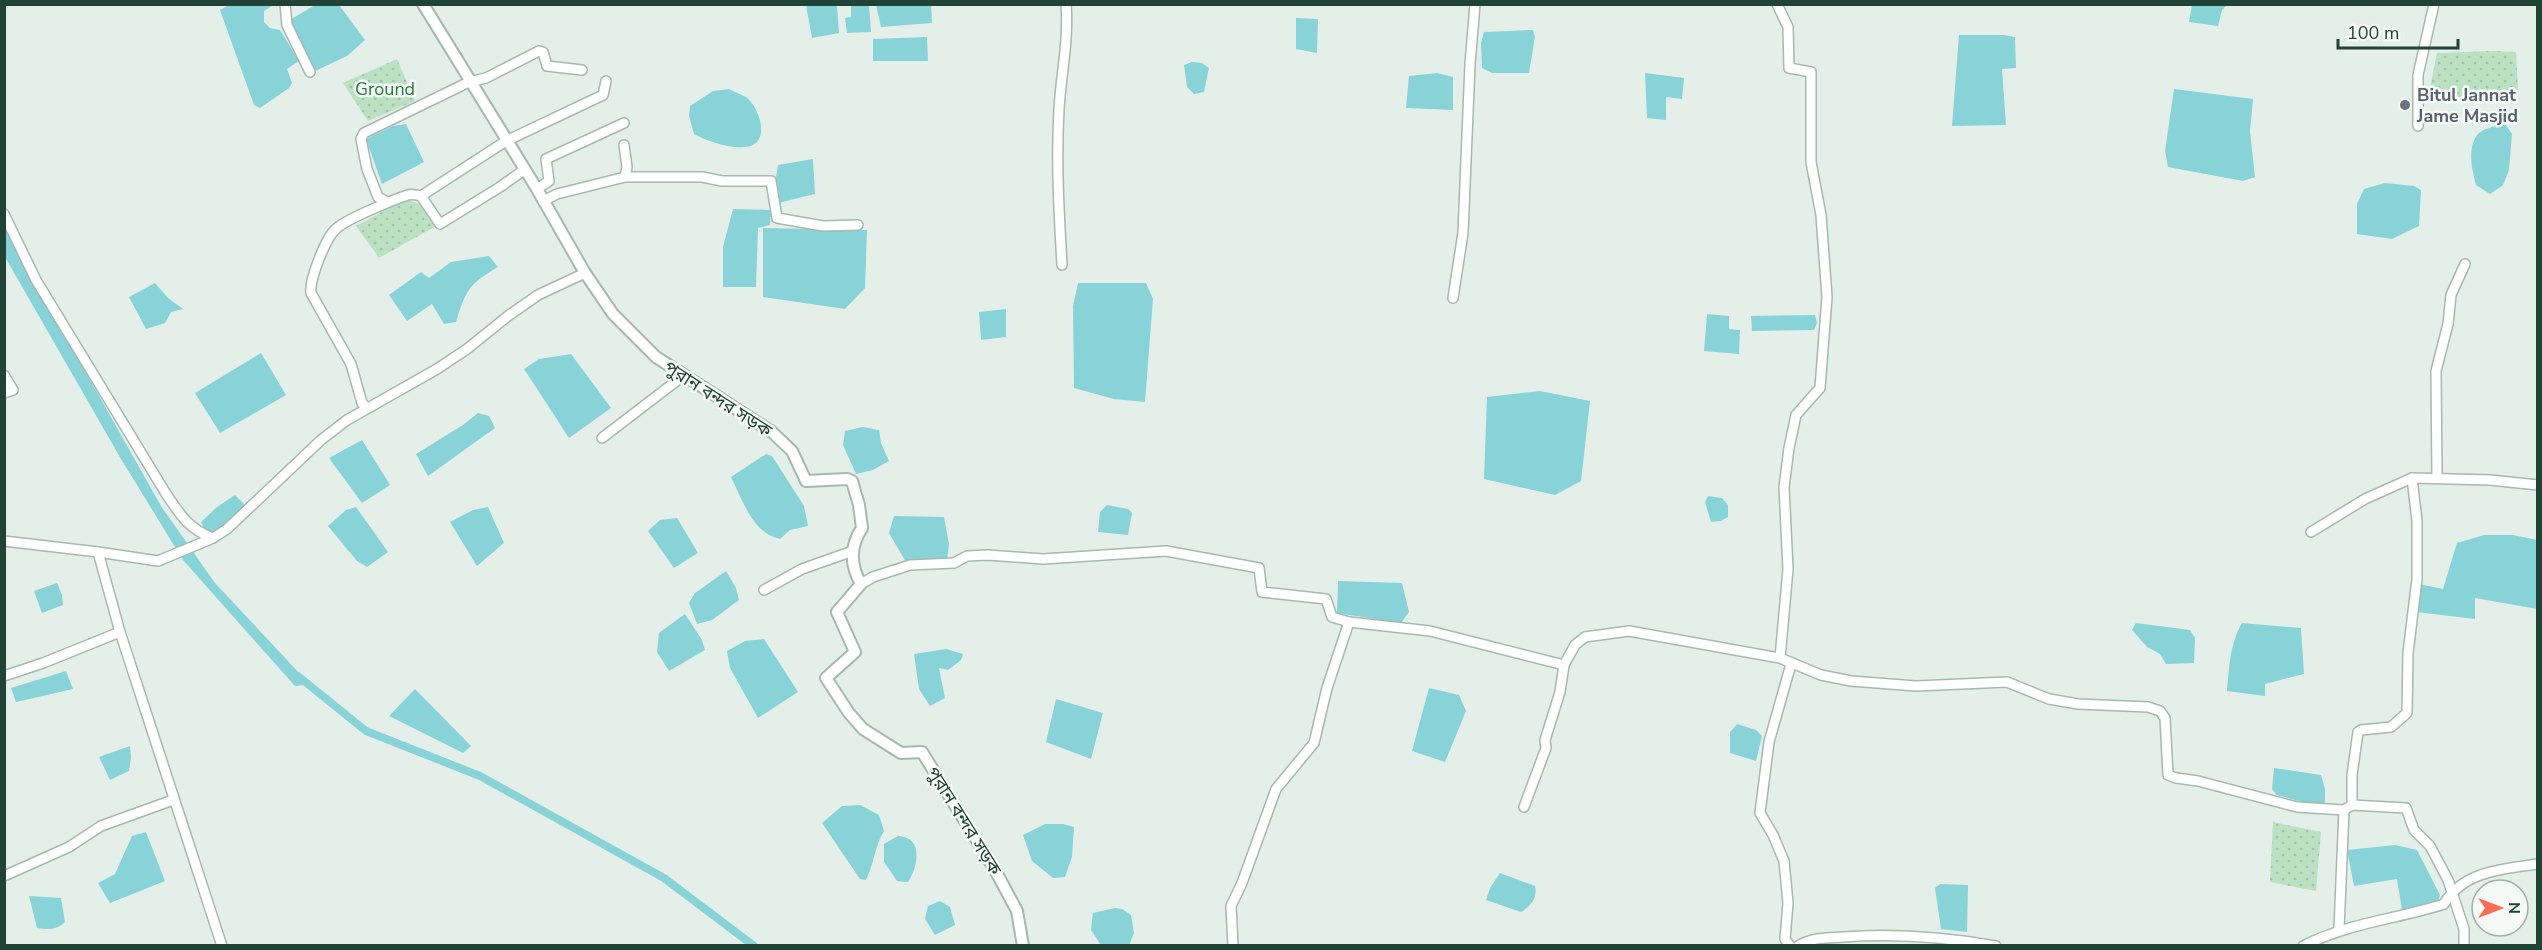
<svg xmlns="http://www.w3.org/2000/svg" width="2542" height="950" viewBox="0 0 2542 950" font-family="'Nunito Sans','Noto Sans Bengali',sans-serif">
<defs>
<pattern id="park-dots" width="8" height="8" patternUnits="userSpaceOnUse" patternTransform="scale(1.5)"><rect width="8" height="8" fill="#bbe1c2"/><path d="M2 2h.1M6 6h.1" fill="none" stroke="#a0c2a7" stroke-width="1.8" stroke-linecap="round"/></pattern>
</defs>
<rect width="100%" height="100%" fill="#e4efe9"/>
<g fill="url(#park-dots)">
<path d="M2493,51L2516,52L2518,90C2488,98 2459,105 2427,103L2437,53Z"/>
<path d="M397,59L415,101L368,121L343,83Z"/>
<path d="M406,199L425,206L436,226L379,258L356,226Z"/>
<path d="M2273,822L2321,832L2316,891L2270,882Z"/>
</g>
<g fill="#88d3d8">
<path d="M229,5H273L264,11V22L270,28L280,30L299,61L287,69L292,83L289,88L260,108L254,105L220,10Z"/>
<path d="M315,5H339L365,40L347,56L313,72L288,21Z"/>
<path d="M806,5H837L839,33L812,38Z"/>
<path d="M851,5H869L871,32L847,33L845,18L851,17Z"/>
<path d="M876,5H931L932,23L881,27Z"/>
<path d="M2192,5V4L2227,5L2222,10L2218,26L2189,22Z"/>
<path d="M1296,18L1318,19L1317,53L1296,49Z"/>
<path d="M1533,30L1535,37L1529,73H1492L1482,68L1481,43L1484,32Z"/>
<path d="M1959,35H2004L2015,37L2016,68L2002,69L2006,125L1952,126Z"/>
<path d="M927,37L928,61H873V39Z"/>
<path d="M1192,62L1202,63L1209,68L1204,92L1194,94L1187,87L1184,65Z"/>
<path d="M1437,73L1453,77V110L1406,108L1409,76Z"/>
<path d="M1645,73L1684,78L1682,99L1666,97V120L1647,118Z"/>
<path d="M729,89C734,92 741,94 746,97C757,105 768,132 756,143C743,154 706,141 694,134L689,116L690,106L713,91Z"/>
<path d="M2174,89L2253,99L2250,131L2255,177L2243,181L2168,167L2165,151Z"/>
<path d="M406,124L424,162L382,184L366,139L393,126Z"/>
<path d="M2498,125H2506L2512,134L2509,170L2503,185L2490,194L2476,185C2472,169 2466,145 2480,132C2484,129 2493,127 2498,125Z"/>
<path d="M813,159L815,194L778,203L775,184L778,165Z"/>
<path d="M2385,183L2414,186L2421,190L2419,226L2392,239L2357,234V204L2364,189Z"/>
<path d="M733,209L771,210L770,225L758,228L756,287H723V247Z"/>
<path d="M4,227L161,506L215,583L302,676L305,685L295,686L183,560L121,459L5,257Z"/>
<path d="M763,228L867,230L865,288L845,309L763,297Z"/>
<path d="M489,256L498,267C469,284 466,290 456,322L444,324L432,304L407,321L389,295L421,272L429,278L451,262Z"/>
<path d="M155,283L168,298L183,309L171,312L165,323L146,329L129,297Z"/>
<path d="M1078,283H1146L1153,299L1145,402L1114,399L1074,388L1073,306Z"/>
<path d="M1006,309V337L981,340L979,312Z"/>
<path d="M1707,314L1729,316V329L1740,330L1739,354L1704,351Z"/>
<path d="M1815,315L1817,323L1814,330L1752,331L1751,316Z"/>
<path d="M261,353L286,395L220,433L195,393Z"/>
<path d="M571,354L611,408L569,438L524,369L539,359Z"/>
<path d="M1540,391L1590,401L1581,481L1555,495L1484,479L1487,397Z"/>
<path d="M478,413L489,416L495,428L428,476L416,454L463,425Z"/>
<path d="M863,427L879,430L881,443L889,461L873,470L856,474L843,445L845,431Z"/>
<path d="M362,440L390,485L362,503L329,458Z"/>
<path d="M766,454L772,456L804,506L808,526L790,530L780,539C753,534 742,499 731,477Z"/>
<path d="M235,495L244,504L243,509L222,533L207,534L201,522L217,507Z"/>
<path d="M1708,496L1722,498L1728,505V517L1721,521L1711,522L1705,502Z"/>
<path d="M1107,505L1128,509L1132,513L1128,535L1098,532L1100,512Z"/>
<path d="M356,507L388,552L367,567L357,561L328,526L346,510Z"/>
<path d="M488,507L504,543L477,566L450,522L473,510Z"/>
<path d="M894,516L944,517L949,544L947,560L906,562L889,533Z"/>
<path d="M677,518L698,553L674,568L648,531L660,520Z"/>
<path d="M2484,535H2513L2537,540V609L2475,598V619L2416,612L2419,584L2443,589L2457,543Z"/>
<path d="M726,571L736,588L739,600L712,620L697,624L689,603L695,593Z"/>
<path d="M1338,581L1402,583L1409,612L1401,623L1337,613Z"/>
<path d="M57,583L62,595L63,605L42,613L34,591Z"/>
<path d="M685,614L702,640L705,650L669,671L657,652L659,633Z"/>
<path d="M2136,623L2190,630L2195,638L2194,663L2166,664L2160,654L2147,647L2132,630Z"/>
<path d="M2242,623L2301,628L2304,674L2265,684V696L2227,691C2229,669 2230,643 2242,623Z"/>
<path d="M764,639L798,692L758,718L730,668L727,651L745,641Z"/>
<path d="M946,649L963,654L961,660L948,670L939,668L945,698L930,706L919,689L914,654Z"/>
<path d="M66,671L73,689L16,702L11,688Z"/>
<path d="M1429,688L1459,695L1466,711L1445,762L1412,751Z"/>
<path d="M415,689L471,746L463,753L389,716Z"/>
<path d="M1056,699L1103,713L1091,759L1046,742Z"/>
<path d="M1737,724L1756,730L1762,736L1756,761L1730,753V732Z"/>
<path d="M130,746L131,758L129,771L110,780L99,757Z"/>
<path d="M2274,768L2321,775L2325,789V802L2317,806L2277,795L2272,789Z"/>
<path d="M860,805L879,815L884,831C875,845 874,864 866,880L860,879L822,823L842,806Z"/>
<path d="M1045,824H1063L1074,827L1072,857L1065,877L1053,878L1032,861L1023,835Z"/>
<path d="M146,832L165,881L110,903L98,883L115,874L132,836Z"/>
<path d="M898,836C924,837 918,867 908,882L897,881L884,862V844Z"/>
<path d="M2395,845L2417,850L2440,895L2437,904L2402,910L2397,879L2354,886L2347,850Z"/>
<path d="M1500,873L1535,886C1538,898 1530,907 1521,912L1486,900L1490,888Z"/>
<path d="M1940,884L1968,885L1967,932L1941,929L1935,888Z"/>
<path d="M29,896L61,898L65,922C57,930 47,930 37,928Z"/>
<path d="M940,901L950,907L955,925L935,935L925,919L928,906Z"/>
<path d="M1115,908L1122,909L1131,915L1134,933L1129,945H1101L1091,930L1093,913Z"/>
</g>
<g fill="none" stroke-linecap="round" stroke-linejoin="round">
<path stroke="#88d3d8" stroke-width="8" d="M298,676L366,731L480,776L664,878L754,946"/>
<g stroke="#a6b8b0" stroke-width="12">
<g id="minor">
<path d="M285,4L287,25L310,72"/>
<path d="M1777,4L1788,27L1789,68L1811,72V162L1821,215L1827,297L1820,388L1796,415L1789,448L1784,487L1788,569L1780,658"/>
<path d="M2418,126V75L2434,4"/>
<path d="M625,177H702L722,181H771L777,218L823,226L858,225"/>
<path d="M537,189L549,181L546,159L624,123"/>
<path d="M421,196L440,224L500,187L524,170"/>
<path d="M543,201L557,194L625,177L627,167L624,145"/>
<path d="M387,202L378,197L367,169L361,139L364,133L469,82L486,78L539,51L543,52L547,66L582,70"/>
<path d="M4,214L36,280L165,492C179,513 188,529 213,538"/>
<path d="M1062,265C1059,213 1056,162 1059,109C1061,74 1069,40 1066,4"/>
<path d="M1453,298L1463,233L1470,64L1475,4"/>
<path d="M4,375L13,390L4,393"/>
<path d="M367,408L362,403L351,364L311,293C309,280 326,237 336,229C344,220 395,199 408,195C412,194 417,195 421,196L506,141L603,95L606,81"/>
<path d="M602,438L683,376"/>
<path d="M2437,478L2436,371L2448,324L2451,295L2465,264"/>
<path d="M2311,532L2365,499L2412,478L2490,480L2538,485"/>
<path d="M4,541L98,552L120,632L222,946"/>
<path d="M98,552L158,561L213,538L227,529L321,440L347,420L437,369L467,349L508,316L538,295L585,273"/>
<path d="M861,584L873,577L910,565L954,563L967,556L988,555L1043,559L1166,551L1259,568L1262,592L1326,599L1332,617L1349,622L1430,631L1564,665"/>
<path d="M764,590L802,569L853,551"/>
<path d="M4,676L43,663L120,632"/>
<path d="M2352,805V775L2358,732L2361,730L2391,727L2407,713L2408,653L2417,579V521L2412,478"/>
<path d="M1524,807L1546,748L1545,740L1560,692L1564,665L1575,645L1585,637L1629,631L1780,658L1821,675L1851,681L1916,686L2007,682L2049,699L2078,704L2148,707L2160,711L2165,718L2168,775L2176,778L2198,781L2297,807L2344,810L2352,805L2406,808L2414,830L2430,846L2448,880L2464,929V946"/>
<path d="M4,876L69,847L101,826L173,800"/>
<path d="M2339,929L2344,810"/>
<path d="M1233,946L1231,906L1242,883L1276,789L1314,743L1327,688L1349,622"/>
<path d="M1790,946L1785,939L1788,903L1784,861L1773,835L1760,813L1769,742L1791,664"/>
<path d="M1798,946C1812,937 1828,938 1843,937C1895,933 1945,937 1996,946"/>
<path d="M2303,946C2348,923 2397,919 2444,904C2463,871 2503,869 2538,864"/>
</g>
</g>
<g stroke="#a6b8b0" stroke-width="14">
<path id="tertiary" d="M423,4L537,189L585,273L613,314L656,357L772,432L792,451L806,481L847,479L852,481L859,505L862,528C850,546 850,565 861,584L837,612L855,652L826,678L849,713L863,729L901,753L922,752L994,868L1017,911L1023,946"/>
</g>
<use href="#minor" stroke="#fff" stroke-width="9"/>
<use href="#tertiary" stroke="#fff" stroke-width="10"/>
</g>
<circle fill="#6b7280" stroke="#f5faf7" stroke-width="2" cx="2405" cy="105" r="6"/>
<g text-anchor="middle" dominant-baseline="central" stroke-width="5" stroke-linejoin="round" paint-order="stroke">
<g font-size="18" fill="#287d40" stroke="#f5faf7">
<text x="385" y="89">Ground</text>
</g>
<g font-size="18" font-weight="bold" fill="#5b616d" stroke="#f5faf7" text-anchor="start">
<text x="2417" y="95">Bitul Jannat<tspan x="2417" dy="21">Jame Masjid</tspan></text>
</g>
<g font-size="18" fill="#214236" stroke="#f5faf7">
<text transform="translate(718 399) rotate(33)">পুরান বন্দর সড়ক</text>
<text transform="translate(964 821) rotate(58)">পুরান বন্দর সড়ক</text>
</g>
</g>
<rect width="2542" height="950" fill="none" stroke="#214236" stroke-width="12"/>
<g transform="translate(2500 908) rotate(90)"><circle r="28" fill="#f5faf7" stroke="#a0b0aa" stroke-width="1.5"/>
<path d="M0-4.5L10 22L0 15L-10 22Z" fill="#fd6c53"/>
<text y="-9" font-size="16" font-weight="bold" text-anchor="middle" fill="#214236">N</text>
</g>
<path d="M2338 39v9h120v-9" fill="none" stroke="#214236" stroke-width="3"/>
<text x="2347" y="39" font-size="18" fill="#214236" stroke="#f5faf7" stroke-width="4.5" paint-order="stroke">100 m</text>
</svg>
